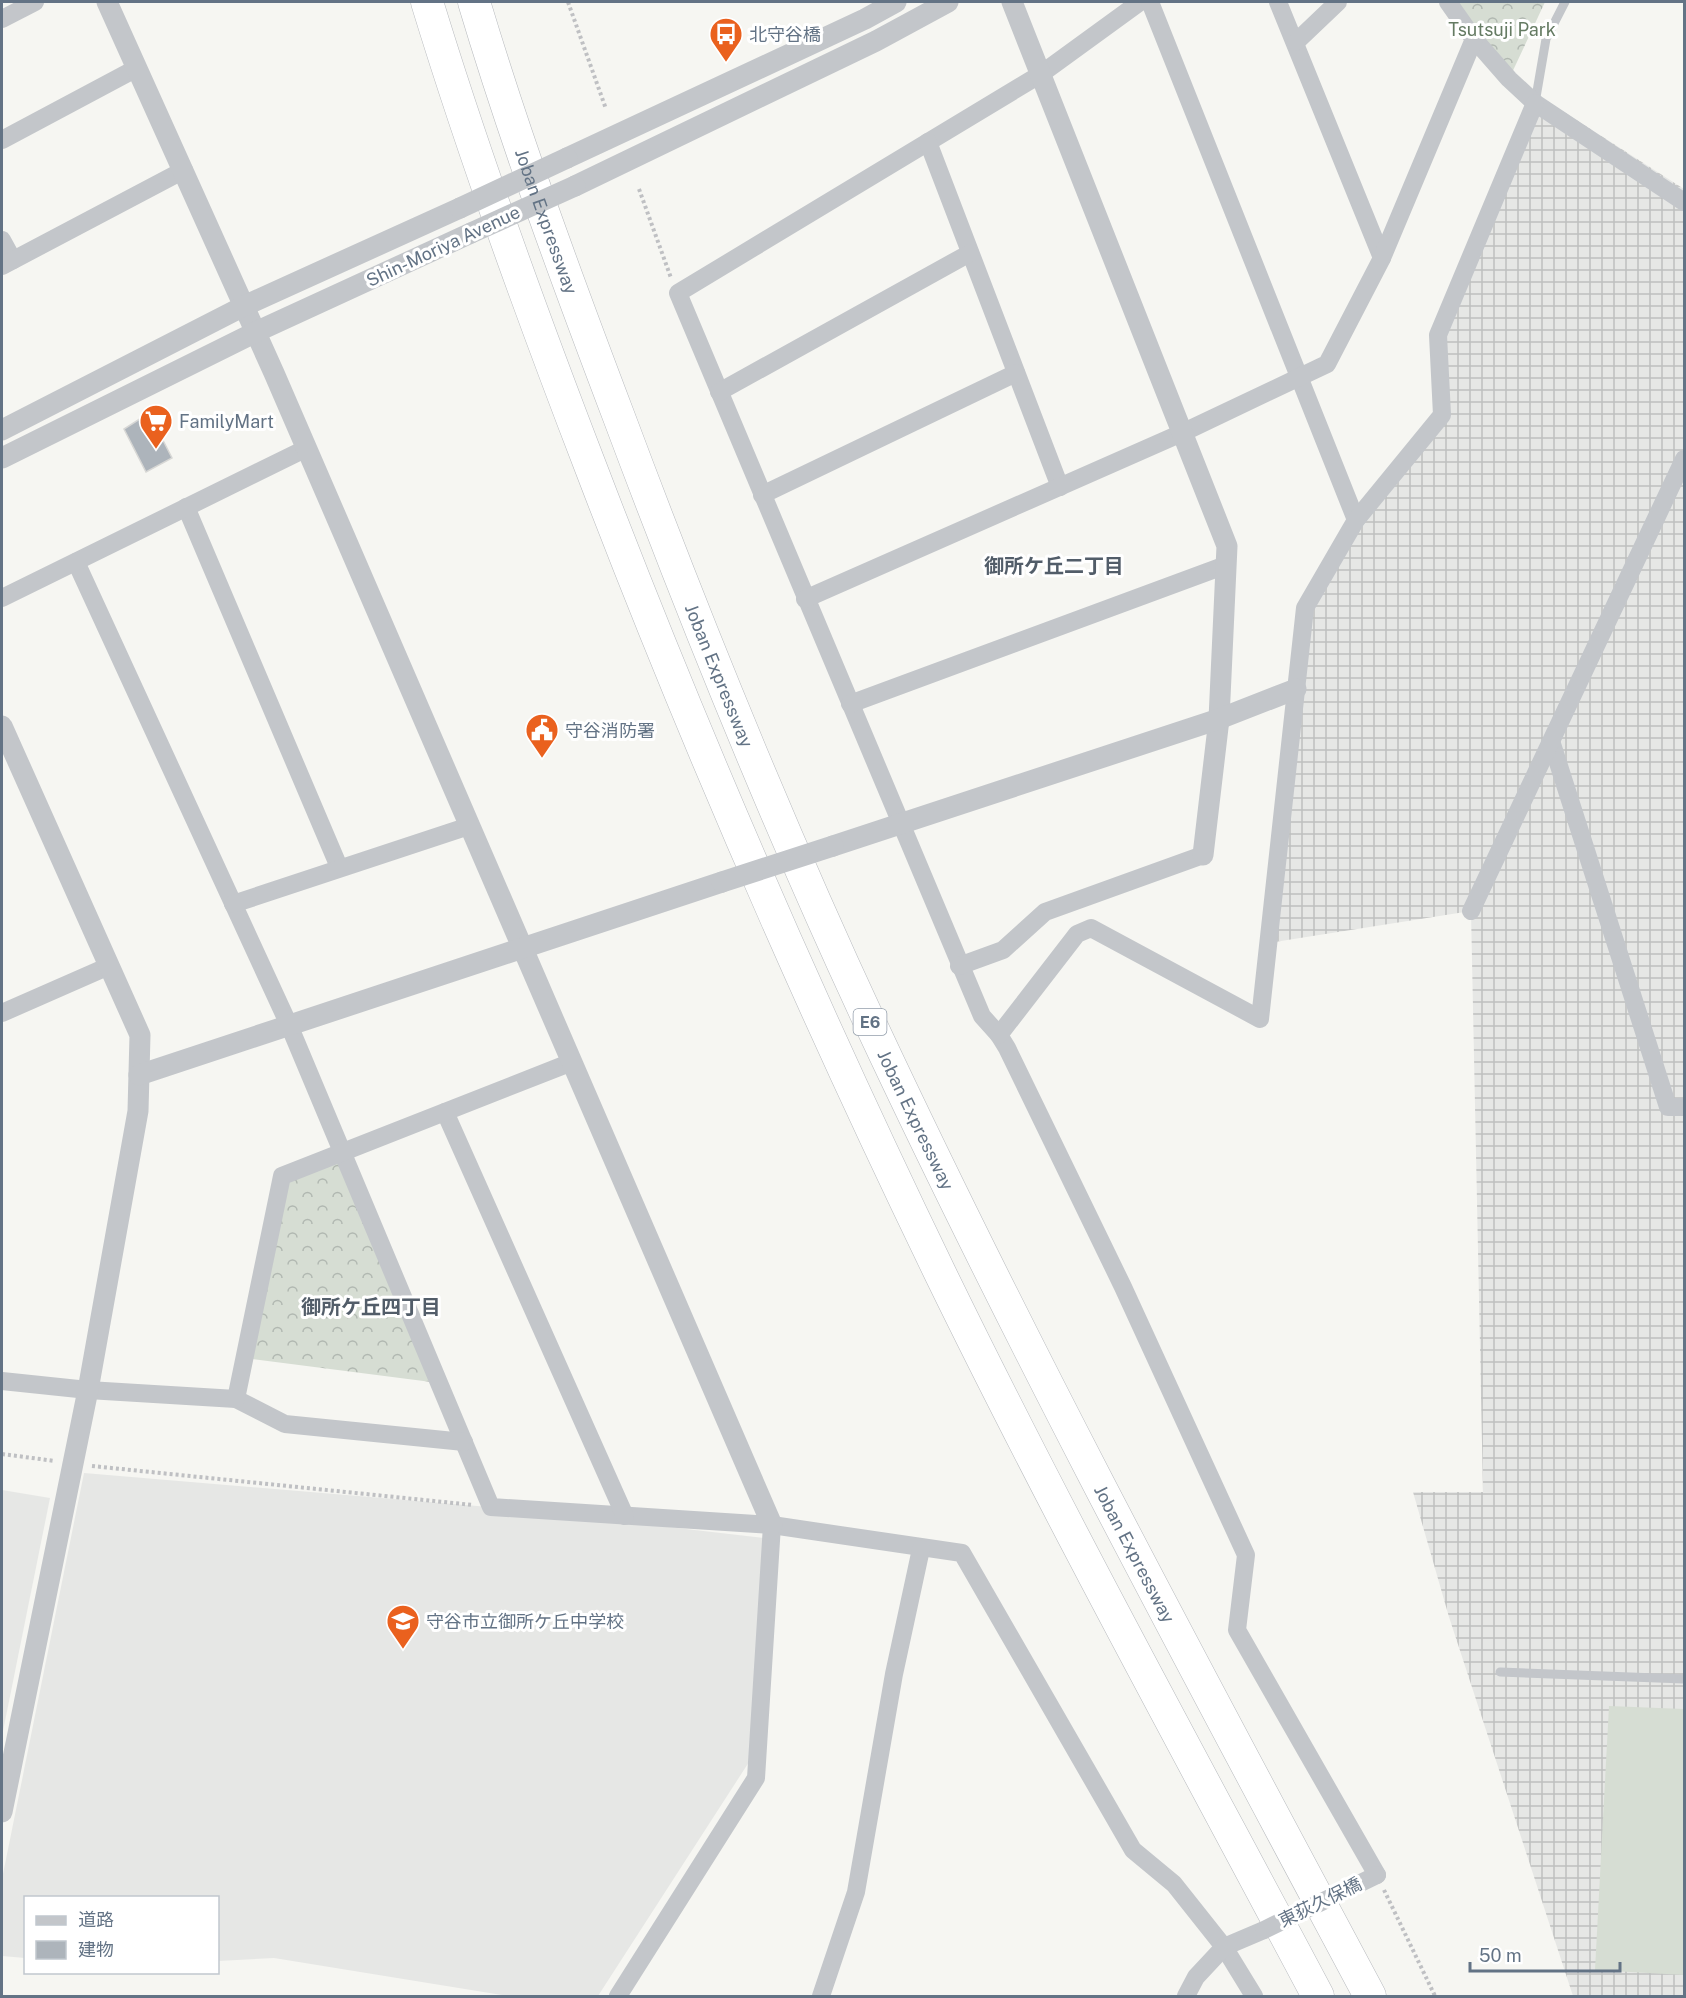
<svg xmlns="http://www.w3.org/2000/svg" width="1686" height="1998" viewBox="0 0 1686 1998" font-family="'Public Sans','Noto Sans JP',sans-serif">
<defs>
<pattern id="industrial-grid" width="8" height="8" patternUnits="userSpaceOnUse" patternTransform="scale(1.5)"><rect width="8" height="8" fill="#e6e7e5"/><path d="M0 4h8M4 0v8" fill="none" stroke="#bec0bf"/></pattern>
<pattern id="forest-crowns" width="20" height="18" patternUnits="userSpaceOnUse" patternTransform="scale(1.5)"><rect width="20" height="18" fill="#d6ddd3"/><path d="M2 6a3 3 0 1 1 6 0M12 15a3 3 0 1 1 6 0" fill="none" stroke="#b1b8b1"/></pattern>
</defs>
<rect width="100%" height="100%" fill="#f6f6f2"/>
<g fill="#e6e7e5">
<path d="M84,1473L512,1509L765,1538L749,1762L598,1996H508L274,1958L218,1961V1898H26L25,1958L2,1956V1879Z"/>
<path d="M2,1490L50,1498L2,1736Z"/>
</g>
<path fill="url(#industrial-grid)" d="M1539,96L1684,189V1996H1573L1449,1617L1413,1492H1483L1471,911L1269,943L1306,625L1362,509L1448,404L1431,334Z"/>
<path fill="#d6ddd3" d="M1609,1706L1684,1709V1975L1595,1970Z"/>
<g fill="url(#forest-crowns)">
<path d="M1448,2H1545L1509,79Z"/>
<path d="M342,1152L439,1383L244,1358L282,1176Z"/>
</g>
<path fill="#adb4bb" stroke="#d7d7d5" stroke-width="1.5" d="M149,413L172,458L146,472L124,429Z"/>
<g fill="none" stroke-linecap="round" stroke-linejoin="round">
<g stroke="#b7babe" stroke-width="33">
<g id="motorway">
<path d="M427,2C475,159 532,315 591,468C696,743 813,1011 941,1275C1060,1519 1191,1757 1318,1996"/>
<path id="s1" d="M474,2C516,142 567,280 619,417C696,623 779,828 872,1027C1026,1356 1199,1676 1370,1996"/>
</g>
</g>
<g stroke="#bfc0c3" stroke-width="4" stroke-dasharray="3 3" stroke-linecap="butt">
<path d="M568,2L606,109"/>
<path d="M639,189L671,278"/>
<path d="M2,1454L55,1461"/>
<path d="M92,1466L473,1505"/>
<path d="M1384,1890L1435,1996"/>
</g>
<g stroke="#c3c6ca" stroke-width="9">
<path d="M1535,103L1546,39L1565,2"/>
<path d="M1500,1672L1684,1679"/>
</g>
<g stroke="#c3c6ca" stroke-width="18">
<path d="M1140,2L1041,74L678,293L982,1016L999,1035L1007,1048L1123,1287L1246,1555L1237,1630L1377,1875"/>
<path d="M1150,2L1356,520"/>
<path d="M1278,2L1382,258"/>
<path d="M2,19L35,2"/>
<path d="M1474,39L1509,79L1535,103L1684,202"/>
<path d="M1296,42L1338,2"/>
<path d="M2,140L137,68"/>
<path d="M928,142L1060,487"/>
<path d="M2,240L13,260"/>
<path d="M2,266L184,170"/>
<path d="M719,392L970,253"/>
<path d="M762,495L1016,373"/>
<path d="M186,507L339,867"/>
<path d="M76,562L289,1025L491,1507L772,1525L962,1553L1133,1850L1174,1884L1224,1947L1254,1996"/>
<path d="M2,598L307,448"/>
<path d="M805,599L1184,432L1327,364L1382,258L1474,39L1448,2"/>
<path d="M850,704L1226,565"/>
<path d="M1552,744L1668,1107H1684"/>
<path d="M233,904L469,826"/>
<path d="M1471,911L1684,459"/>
<path d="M959,966L1003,950L1045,912L1203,855"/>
<path d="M2,1013L109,966"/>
<path d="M999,1035L1077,934L1091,928L1260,1019L1305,608L1356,520L1442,415L1438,335L1535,103"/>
<path d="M445,1112L625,1516"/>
<path d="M2,1381L88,1390L236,1399L285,1424L464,1442"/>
<path d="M236,1399L282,1176L572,1062"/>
<path d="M618,1996L756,1778L772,1525"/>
<path d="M821,1996L856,1892L894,1674L921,1549"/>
<path d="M1186,1996L1196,1977L1224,1947L1264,1930"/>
</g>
<g stroke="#c3c6ca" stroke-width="21">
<path d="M107,2L274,373L772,1525"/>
<path d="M1012,2L1227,546L1219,719L1203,855"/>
<path d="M567,158L865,19L896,2"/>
<path d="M575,186L876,41L948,2"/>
<path d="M2,430L244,306L460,208"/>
<path d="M2,458L256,332L471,233"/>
<path d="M2,726L140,1035L138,1111L88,1390L2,1812"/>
<path d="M833,846L1219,719L1296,689"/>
<path d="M139,1075L722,882"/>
</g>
<use href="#motorway" stroke="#fff" stroke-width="32"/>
<path stroke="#c3c6ca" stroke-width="18" d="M1264,1930L1377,1875"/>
<g stroke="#c3c6ca" stroke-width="21">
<path d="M460,208L567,158"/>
<path d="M471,233L575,186"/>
<path d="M722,882L833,846"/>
</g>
</g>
<defs>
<g id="bus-pin" transform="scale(1.725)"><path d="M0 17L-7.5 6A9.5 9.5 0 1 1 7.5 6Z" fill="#ea611e" stroke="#fff"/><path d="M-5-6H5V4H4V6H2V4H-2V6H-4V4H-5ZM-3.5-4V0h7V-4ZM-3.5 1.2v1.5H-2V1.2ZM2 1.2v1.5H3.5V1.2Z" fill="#fff"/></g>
<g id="supermarket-pin" transform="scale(1.725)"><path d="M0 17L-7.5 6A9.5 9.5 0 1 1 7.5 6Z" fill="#ea611e" stroke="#fff"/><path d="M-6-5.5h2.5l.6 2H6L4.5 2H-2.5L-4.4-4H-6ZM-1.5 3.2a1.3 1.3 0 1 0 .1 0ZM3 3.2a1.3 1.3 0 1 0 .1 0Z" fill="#fff"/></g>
<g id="civic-pin" transform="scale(1.725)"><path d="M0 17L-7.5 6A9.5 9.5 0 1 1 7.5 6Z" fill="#ea611e" stroke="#fff"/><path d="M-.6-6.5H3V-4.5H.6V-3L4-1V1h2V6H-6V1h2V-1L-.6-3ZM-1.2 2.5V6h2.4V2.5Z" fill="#fff"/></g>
<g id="school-pin" transform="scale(1.725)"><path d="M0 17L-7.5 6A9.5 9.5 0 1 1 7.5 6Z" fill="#ea611e" stroke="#fff"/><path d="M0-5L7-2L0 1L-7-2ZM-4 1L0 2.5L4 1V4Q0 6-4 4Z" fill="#fff"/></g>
</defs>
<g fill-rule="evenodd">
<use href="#bus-pin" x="726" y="34"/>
<use href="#supermarket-pin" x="156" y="421"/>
<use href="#civic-pin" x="542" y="730"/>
<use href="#school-pin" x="403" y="1621"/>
</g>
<g text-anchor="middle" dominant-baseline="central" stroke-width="6" stroke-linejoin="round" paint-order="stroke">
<rect fill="#fff" stroke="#929daa" stroke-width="1.5" x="853.5" y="1009" width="33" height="26" rx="4.5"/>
<g font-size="16" font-weight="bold" fill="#637385">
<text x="870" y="1022">E6</text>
</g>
<g font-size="18" fill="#657b63" stroke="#fff">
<text x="1502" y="29">Tsutsuji Park</text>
</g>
<g font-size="18" fill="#637385" stroke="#fff" text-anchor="start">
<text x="749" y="34">北守谷橋</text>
<text x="179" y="421">FamilyMart</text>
<text x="565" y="730">守谷消防署</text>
<text x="426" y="1621">守谷市立御所ケ丘中学校</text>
</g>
<g font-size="18" fill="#637385" stroke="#fff">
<text stroke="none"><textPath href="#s1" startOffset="231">Joban Expressway</textPath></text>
<text transform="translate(443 246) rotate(-25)">Shin-Moriya Avenue</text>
<text stroke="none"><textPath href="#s1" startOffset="717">Joban Expressway</textPath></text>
<text stroke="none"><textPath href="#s1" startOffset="1203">Joban Expressway</textPath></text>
<text stroke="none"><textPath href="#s1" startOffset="1689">Joban Expressway</textPath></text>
<text transform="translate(1320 1902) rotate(-26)">東荻久保橋</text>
</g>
<g font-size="20" font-weight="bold" fill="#525d69" stroke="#fff">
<text x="1054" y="566">御所ケ丘二丁目</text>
<text x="371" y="1307">御所ケ丘四丁目</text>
</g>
</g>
<rect width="1686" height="1998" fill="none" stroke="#637385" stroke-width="6"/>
<rect x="24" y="1896" width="195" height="78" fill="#ffffff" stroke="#c1c7ce" stroke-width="1.5"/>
<rect x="36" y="1916" width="30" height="9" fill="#c3c6ca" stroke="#c1c7ce" stroke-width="1.5"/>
<text x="78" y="1926" font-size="18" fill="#637385">道路</text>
<rect x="36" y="1941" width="30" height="18" fill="#adb4bb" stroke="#c1c7ce" stroke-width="1.5"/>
<text x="78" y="1956" font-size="18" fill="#637385">建物</text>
<path d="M1470 1962v9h150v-9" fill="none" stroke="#637385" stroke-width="3"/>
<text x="1479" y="1962" font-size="18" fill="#637385" stroke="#ffffff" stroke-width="4.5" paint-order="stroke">50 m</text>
</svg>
